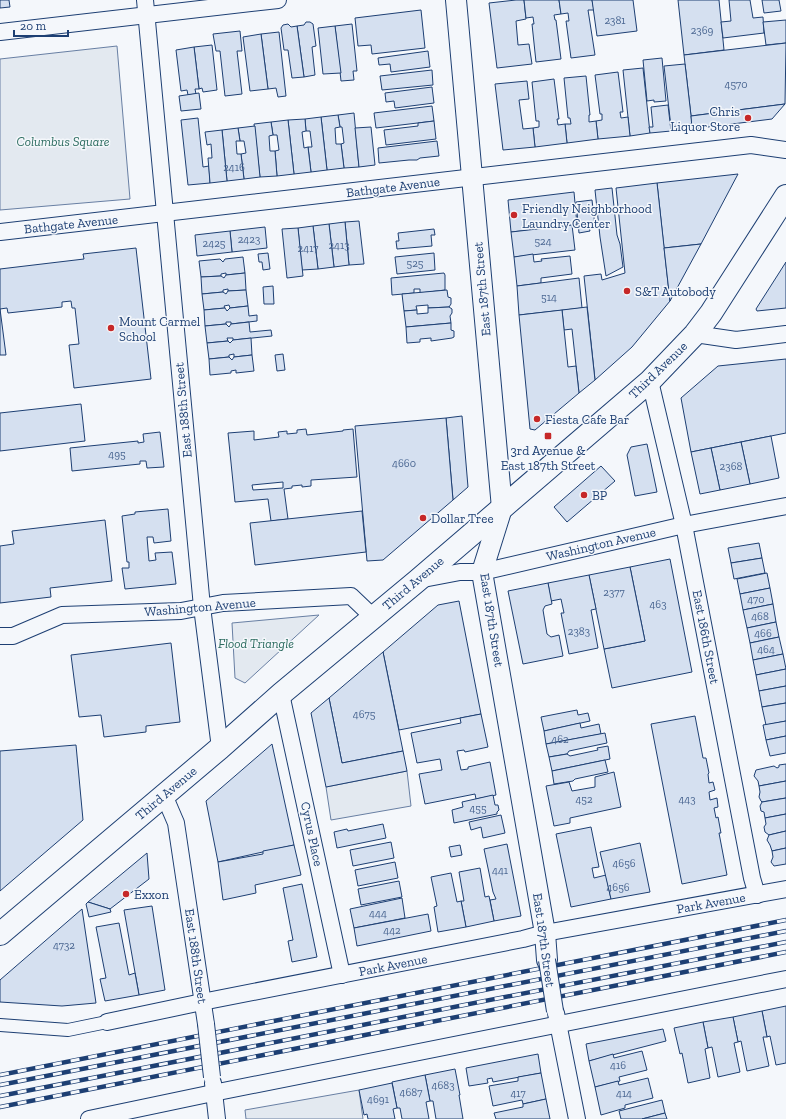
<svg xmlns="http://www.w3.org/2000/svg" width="786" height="1119" font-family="'Zilla Slab',serif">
  <rect width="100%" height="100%" fill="#f4f7fb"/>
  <!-- green -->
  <g fill="#e3e9f0" stroke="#687fa3">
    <polygon points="117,46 130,199 0,210 0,59"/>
    <polygon points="319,615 245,683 235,678 232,623"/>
    <polygon points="407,771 411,806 331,820 326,787"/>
    <polygon points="359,1090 363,1119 246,1119 245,1110"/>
  </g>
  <!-- building -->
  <g fill="#d5e0f0" stroke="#1d3f73" fill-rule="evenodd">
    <polygon points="0,0 9,0 10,7 0,8"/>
    <polygon points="516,0 524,0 526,19 516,21 518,45 529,44 532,64 497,68 489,3"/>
    <polygon points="524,0 559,0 561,14 554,15 555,20 556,20 561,59 536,62 532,24 534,24 533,17 526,18"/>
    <polygon points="559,0 592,0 594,10 588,10 595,55 571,58 566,21 569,21 568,13 561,14"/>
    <polygon points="592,0 633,0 637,31 597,36"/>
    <polygon points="678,0 719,0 724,50 684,55"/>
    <polygon points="729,0 750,0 753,18 763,17 764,33 723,38 721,22 731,21"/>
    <polygon points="762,0 779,0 781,11 764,13"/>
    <polygon points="421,10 425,48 372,54 371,45 358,46 355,18"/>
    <polygon points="786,20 786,43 766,45 763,22"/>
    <polygon points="306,22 310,22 313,24 316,46 312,47 315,75 304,77 297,26 304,25"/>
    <polygon points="288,24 291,27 297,26 304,77 292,78 288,50 284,50 281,28 283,25"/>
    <polygon points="352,24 357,71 353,71 354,80 341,81 335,26"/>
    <polygon points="335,26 341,73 323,74 318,28"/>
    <polygon points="240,31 242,51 237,51 242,94 225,96 220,51 216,51 213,34"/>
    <polygon points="279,32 286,96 278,97 276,88 268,89 261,34"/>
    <polygon points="261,34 268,89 250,91 243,37"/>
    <polygon points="786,43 785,104 691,116 684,55"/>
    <polygon points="212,45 217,90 203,92 202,88 199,89 194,47"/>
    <polygon points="194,47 199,89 195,89 196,94 188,95 187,90 181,91 176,50"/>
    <polygon points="428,51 430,67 391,72 390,64 379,65 378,58"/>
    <polygon points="662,58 666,101 654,102 654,100 647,101 643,60"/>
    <polygon points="685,64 692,124 671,127 664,66"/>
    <polygon points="643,68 650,133 630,136 623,70"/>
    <polygon points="432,70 433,85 382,90 380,76"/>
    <polygon points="618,72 623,112 620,112 621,118 628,117 630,136 598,139 596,121 602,120 602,114 600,114 595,75"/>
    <polygon points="586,76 590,115 589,115 589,122 596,121 598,139 567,143 565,124 571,124 570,118 568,118 564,78"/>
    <polygon points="554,79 559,119 557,119 558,125 565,124 567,143 535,147 533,128 539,127 539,121 536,121 532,82"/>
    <polygon points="527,81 529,99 519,100 523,129 533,128 535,147 503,150 495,84"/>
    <polygon points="432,87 434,103 395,108 394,101 386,102 385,93"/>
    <polygon points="199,93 201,109 181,111 179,96"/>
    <polygon points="785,104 772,119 692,129 691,116"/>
    <polygon points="668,105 671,131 650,133 649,127 653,127 651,107"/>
    <polygon points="432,106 434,121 376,128 374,113"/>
    <polygon points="354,113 359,167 344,168 341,144 344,143 342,127 340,127 338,115"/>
    <polygon points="338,115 340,127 335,128 336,144 341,144 344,168 327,170 321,117"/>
    <polygon points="321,117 327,170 311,172 308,147 312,147 310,131 306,131 305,119"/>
    <polygon points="198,118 203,167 209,166 210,183 188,185 181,120"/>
    <polygon points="305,119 306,131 302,132 304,148 308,147 311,172 294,174 288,120"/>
    <polygon points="288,120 294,174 277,176 275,151 279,150 277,135 273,135 271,122"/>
    <polygon points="434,121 436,139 386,145 384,130 418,126 418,123"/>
    <polygon points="271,122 273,135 269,136 270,151 275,151 277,176 260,177 254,124"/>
    <polygon points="255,126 260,177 244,179 241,154 246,153 244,141 240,141 238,128"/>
    <polygon points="371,127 375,165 359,167 355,128"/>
    <polygon points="238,128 240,141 236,141 237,154 241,154 244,179 227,181 222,130"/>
    <polygon points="222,130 227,181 210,183 208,158 212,158 211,144 207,145 205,132"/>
    <polygon points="437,141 439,156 420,158 417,160 409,160 379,163 378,148"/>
    <polygon points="738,174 701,244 664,248 657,183"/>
    <polygon points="657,183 670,301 632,347 595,380 584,276 601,274 602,280 625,273 616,188"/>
    <polygon points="612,188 617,235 620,244 623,267 606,276 600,237 595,190"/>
    <polygon points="574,192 577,225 511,232 508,200"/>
    <polygon points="592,200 595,226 589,227 590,231 579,233 576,202"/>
    <polygon points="359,221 364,264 349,265 345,222"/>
    <polygon points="345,222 349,265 334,267 329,224"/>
    <polygon points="329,224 334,267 318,269 313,226"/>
    <polygon points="572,225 575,250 514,257 511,232"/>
    <polygon points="313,226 318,269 302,270 298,228"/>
    <polygon points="265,227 267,248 232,252 230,231"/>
    <polygon points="298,228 303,276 287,278 282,229"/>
    <polygon points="434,229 435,235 431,235 432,246 397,249 396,241 399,241 398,233"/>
    <polygon points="230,231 232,252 197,256 195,235"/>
    <polygon points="701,244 670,301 664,248"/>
    <polygon points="136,248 151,379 74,388 69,345 79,344 75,308 72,308 71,301 62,302 62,307 8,313 7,308 0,309 6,355 0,355 0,269 84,259 83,254"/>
    <polygon points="268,253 270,269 263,270 262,262 259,262 258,254"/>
    <polygon points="434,253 435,270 397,274 395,257"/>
    <polygon points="533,254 534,262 542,261 541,259 570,256 572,274 541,278 541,283 517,286 514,257"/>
    <polygon points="243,257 245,273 226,275 226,273 221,274 221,276 201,277 199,261 220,259 223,262 225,259"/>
    <polygon points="786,262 786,308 757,311 756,309"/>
    <polygon points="245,273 246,290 228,291 228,289 223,290 223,292 202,294 201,277 221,276 224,278 226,275"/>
    <polygon points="444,273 445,275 445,290 420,293 420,289 414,289 414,293 392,295 391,278"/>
    <polygon points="579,278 582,308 519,315 517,286"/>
    <polygon points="273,286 274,304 264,304 263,287"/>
    <polygon points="246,290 248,306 230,308 229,305 224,306 225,308 204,310 202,294 223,292 226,294 228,291"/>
    <polygon points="447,290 448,297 451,298 451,304 449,307 428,308 428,305 416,306 417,310 404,311 402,294"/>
    <polygon points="248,306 249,316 257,315 257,321 231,324 231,322 226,322 226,324 205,326 204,310 225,308 227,311 230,308"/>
    <polygon points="449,307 452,309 452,313 450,316 451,323 406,327 404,311 417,310 417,314 428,313 428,308"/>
    <polygon points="587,307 595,380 579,393 572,329 564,330 562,310"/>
    <polygon points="562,310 568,367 576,366 579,393 535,430 530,429 519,315"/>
    <polygon points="249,322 250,332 271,330 272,336 233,340 233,338 227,338 228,341 207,343 205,326 226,324 229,327 231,324"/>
    <polygon points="451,323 451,330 454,331 454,337 452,338 431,341 431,338 420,339 420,342 407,343 406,327"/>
    <polygon points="251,338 252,355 234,357 234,354 229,355 229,357 209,359 207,343 228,341 230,343 233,340"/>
    <polygon points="283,354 285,370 277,371 275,355"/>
    <polygon points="252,355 254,371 236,373 236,370 231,371 231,373 210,375 209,359 229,357 232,360 234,357"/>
    <polygon points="786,359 786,433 691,452 681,398 718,366"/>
    <polygon points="81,404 85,441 0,451 0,413"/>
    <polygon points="462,416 468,487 453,500 446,418"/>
    <polygon points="446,418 453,500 383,560 367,561 355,426"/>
    <path d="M306 429 307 435 343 431V430L353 429 357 477 311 480V486L302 487V485L292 486V488L284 489 288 519 271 521 268 499 235 502 228 433 254 431V440L279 437 278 432 287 431V434L297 433V430ZM283 482V488L253 490 252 485Z"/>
    <polygon points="160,432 164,467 147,468 146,461 140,461 140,464 72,471 70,448 138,441 138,443 144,442 143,434"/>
    <polygon points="771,436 779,478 750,484 741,442"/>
    <polygon points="741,442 750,484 720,490 711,448"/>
    <polygon points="647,444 657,492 635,496 627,455 631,447"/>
    <polygon points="711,448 720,490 700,494 691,452"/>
    <polygon points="601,466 615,481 567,522 554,507"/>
    <polygon points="168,509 171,541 154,543 153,537 147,537 149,561 156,560 155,553 172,552 176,584 125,589 122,568 129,568 129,562 127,562 122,516 135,514 135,512"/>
    <polygon points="362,511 366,552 255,565 250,523"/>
    <polygon points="105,520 112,581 50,588 51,597 0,603 0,546 14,544 12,531"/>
    <polygon points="759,543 762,558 731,563 728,548"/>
    <polygon points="762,558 765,573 734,579 731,563"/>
    <polygon points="670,559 692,672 612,688 604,649 645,641 630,567"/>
    <polygon points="630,567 645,641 604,649 589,575"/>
    <polygon points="767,573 770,588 740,594 737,579"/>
    <polygon points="589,575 596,609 591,610 598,648 569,654 561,613 564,613 561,599 551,601 548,583"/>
    <polygon points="548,583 552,604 545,606 543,610 547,634 551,637 559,635 563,656 523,664 508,591"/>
    <polygon points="770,588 773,604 743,610 740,594"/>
    <polygon points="459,601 481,714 399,730 383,652 438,605"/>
    <polygon points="773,604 776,622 747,628 743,610"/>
    <polygon points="776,622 779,637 750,643 747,628"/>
    <polygon points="779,637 783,654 753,660 750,643"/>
    <polygon points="171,643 180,722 146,726 146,732 104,737 101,715 79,717 71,655"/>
    <polygon points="383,652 403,751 342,763 329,698"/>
    <polygon points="783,654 786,669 756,675 753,660"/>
    <polygon points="786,669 786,686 759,691 756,675"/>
    <polygon points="786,686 786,703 762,707 759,691"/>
    <polygon points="329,698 342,763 403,751 407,771 326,787 311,713"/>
    <polygon points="786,703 786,721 766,725 762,707"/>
    <polygon points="577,710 578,715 588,713 590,721 544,731 541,717"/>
    <polygon points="481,714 488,747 465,752 464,750 457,751 461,770 468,769 468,767 490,762 496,795 476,799 475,794 425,804 419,774 442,770 440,759 417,763 411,733 461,723 460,718"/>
    <polygon points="695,716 703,758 706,758 709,773 708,774 709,783 713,782 715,790 709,792 710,800 717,798 718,807 714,808 716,818 718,817 721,833 719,833 727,875 682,884 651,724"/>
    <polygon points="786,721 786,736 766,740 763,725"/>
    <polygon points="580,723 581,728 599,724 601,734 546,744 544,731"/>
    <polygon points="605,733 607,743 569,751 567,754 549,757 546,744"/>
    <polygon points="786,736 786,753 770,756 766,740"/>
    <polygon points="272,744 294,845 218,862 206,801"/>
    <polygon points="76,745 83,820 0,891 0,751"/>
    <polygon points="608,746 610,759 552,771 549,757 567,754 570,756 598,750 597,748"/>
    <polygon points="605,760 608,772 575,779 573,781 554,784 552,771"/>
    <polygon points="786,764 786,781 759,786 758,781 754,776 756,770 774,766 777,768 779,767 779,765"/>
    <polygon points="614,772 621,807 570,818 570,823 554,826 546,786 569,782 572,791 595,787 595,777"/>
    <polygon points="786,781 786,798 762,802 761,801 759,797 760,792 759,786"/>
    <polygon points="493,795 495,805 498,805 499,810 497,812 497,814 454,823 452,810 463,807 462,802"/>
    <polygon points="786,798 786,814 765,818 764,812 761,811 760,806 762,802"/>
    <polygon points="786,814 786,831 769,835 765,832 764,827 766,824 765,818"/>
    <polygon points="501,815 505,833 483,838 481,827 471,830 469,822"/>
    <polygon points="383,824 386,838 337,848 334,832 347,829 348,831"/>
    <polygon points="591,827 599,867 592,868 594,878 606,875 611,899 571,907 556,834"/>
    <polygon points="786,831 786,848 772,851 770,845 767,840 769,835"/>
    <polygon points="391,842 394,858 353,866 350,850"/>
    <polygon points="640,843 650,892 611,899 600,852"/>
    <polygon points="507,844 521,916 494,921 490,900 496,899 493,892 484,849"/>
    <polygon points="294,845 301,875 255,885 256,893 223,900 218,862 263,854 263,851"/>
    <polygon points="460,845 462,855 451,857 449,847"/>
    <polygon points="786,848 786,864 774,866 771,862 773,857 772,851"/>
    <polygon points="147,853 149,879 110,909 88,902"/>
    <polygon points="395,862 398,878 358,886 355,870"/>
    <polygon points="480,868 485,897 489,896 494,921 466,927 461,901 464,901 459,872"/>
    <polygon points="451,873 457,902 461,901 466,927 438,932 434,907 437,906 431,877"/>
    <polygon points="399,881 402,897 361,905 358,889"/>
    <polygon points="302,884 317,957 292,962 288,941 293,940 283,888"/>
    <polygon points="402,898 405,918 354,928 350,909"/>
    <polygon points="88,902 110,909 111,912 89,917 86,904"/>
    <polygon points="152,906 165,990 139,995 124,910"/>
    <polygon points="82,909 96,1003 62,1006 0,1002 0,980"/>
    <polygon points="428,914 431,931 357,946 354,928"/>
    <polygon points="119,923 129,975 135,973 139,995 105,1001 100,979 106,978 96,927"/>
    <polygon points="786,1006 786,1063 776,1065 770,1036 767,1037 762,1011"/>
    <polygon points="762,1011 767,1037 763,1037 769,1066 747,1071 741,1041 738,1042 733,1017"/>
    <polygon points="733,1017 738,1042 734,1043 740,1072 718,1077 712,1047 708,1048 703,1022"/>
    <polygon points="703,1022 708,1048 705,1049 710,1078 688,1083 682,1053 680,1054 674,1028"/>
    <polygon points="663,1029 666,1041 589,1061 586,1044"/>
    <polygon points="642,1051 647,1070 619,1077 620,1081 595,1087 589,1061 613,1054 614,1058"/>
    <polygon points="538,1054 541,1073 493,1082 492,1078 487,1079 488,1083 469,1086 466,1068"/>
    <polygon points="455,1069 460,1095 459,1095 463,1119 436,1119 433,1101 430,1101 425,1075"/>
    <polygon points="541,1073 546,1099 523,1104 522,1100 493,1106 489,1086 518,1081 518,1077"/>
    <polygon points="425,1075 430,1101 426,1102 429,1119 402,1119 400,1108 397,1108 392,1082"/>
    <polygon points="648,1078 653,1098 625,1105 625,1108 601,1115 595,1087 618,1081 619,1085"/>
    <polygon points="392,1083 397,1108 393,1109 395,1119 368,1119 367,1114 364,1115 359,1090"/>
    <polygon points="546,1099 550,1119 496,1119 494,1113 523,1107 523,1104"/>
    <polygon points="662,1100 665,1113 642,1119 621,1119 619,1111"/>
    <polygon points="665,1113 667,1119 642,1119"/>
  </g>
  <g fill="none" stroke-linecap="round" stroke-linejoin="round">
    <!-- pedestrian casing -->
    <g stroke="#1d3f73" stroke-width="14">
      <polyline id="pedestrian" points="0,1025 68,1030 107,1022"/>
    </g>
    <!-- minor casing -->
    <g stroke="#1d3f73" stroke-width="18">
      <g id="minor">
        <polyline points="145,0 202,607 220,748"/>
        <polyline points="0,32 278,0"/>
        <polyline points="0,232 751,145 786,150"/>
        <polyline points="695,334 736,340 786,334"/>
        <polyline points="650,381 684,525 752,878 757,895"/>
        <polyline points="418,580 460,572 482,572 684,525 786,506"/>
        <polyline points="0,636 13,636 62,615 181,611 223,603 351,596 373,617"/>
        <polyline points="281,694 342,975"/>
        <polyline points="164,795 176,823 206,1024"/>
        <polyline points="556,1013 577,1119"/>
        <polyline points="107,1022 202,1002 523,939 545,933 786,889"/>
        <polyline points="213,1083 217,1119"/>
        <polyline points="89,1119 213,1093 786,979"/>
      </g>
    </g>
    <!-- tertiary casing -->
    <g stroke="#1d3f73" stroke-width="22">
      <polyline id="tertiary" points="456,0 502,508 482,572 545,933 547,960"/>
    </g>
    <!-- secondary casing -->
    <g stroke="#1d3f73" stroke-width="24">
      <polyline id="secondary" points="0,934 220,748 281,694 417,581 650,381 695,334 711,313 786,196"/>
    </g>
    <!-- pedestrian -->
    <use href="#pedestrian" stroke="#f4f7fb" stroke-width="12"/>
    <!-- minor -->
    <use href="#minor" stroke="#f4f7fb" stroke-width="16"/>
    <!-- tertiary -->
    <use href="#tertiary" stroke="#f4f7fb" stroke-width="20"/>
    <!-- secondary -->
    <use href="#secondary" stroke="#f4f7fb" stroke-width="22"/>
    <!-- rail casing -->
    <g stroke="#1d3f73" stroke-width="4.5">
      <g id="rail">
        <polyline points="0,1075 786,920"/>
        <polyline points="0,1085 786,931"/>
        <polyline points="0,1096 786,942"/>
        <polyline points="0,1107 786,952"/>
      </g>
    </g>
    <!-- rail -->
    <use href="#rail" stroke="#f4f7fb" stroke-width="3" stroke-dasharray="9" stroke-linecap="butt"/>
    <!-- minor-bridge casing -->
    <g stroke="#1d3f73" stroke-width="18" stroke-linecap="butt">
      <g id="minor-bridge">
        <polyline points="547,960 555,1011"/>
        <polyline points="206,1024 212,1077"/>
      </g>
    </g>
    <!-- minor-bridge -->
    <use href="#minor-bridge" stroke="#f4f7fb" stroke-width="16"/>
  </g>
  <!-- markers -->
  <g fill="#c62828" stroke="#f4f7fb" stroke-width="1.5">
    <circle cx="748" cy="118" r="4"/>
    <circle cx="514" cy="215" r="4"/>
    <circle cx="627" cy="291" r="4"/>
    <circle cx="111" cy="328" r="4"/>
    <circle cx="537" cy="419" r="4"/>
    <rect x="544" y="432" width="8" height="8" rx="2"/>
    <circle cx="584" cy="495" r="4"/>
    <circle cx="423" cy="518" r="4"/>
    <circle cx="126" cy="894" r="4"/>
  </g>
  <g text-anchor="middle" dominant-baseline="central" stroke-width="3" stroke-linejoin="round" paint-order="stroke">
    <!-- number labels -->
    <g font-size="11" fill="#4b6792">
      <text x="615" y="20">2381</text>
      <text x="702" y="30">2369</text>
      <text x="736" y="84">4570</text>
      <text x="234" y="167">2416</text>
      <text x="249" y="239">2423</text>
      <text x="543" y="241">524</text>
      <text x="214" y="243">2425</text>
      <text x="339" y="245">2413</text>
      <text x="308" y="248">2417</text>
      <text x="415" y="263">525</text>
      <text x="549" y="297">514</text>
      <text x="117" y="454">495</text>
      <text x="404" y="463">4660</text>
      <text x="731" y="466">2368</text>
      <text x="614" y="592">2377</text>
      <text x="756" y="599">470</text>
      <text x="658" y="604">463</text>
      <text x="760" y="616">468</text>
      <text x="579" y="631">2383</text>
      <text x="763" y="633">466</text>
      <text x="766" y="649">464</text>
      <text x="364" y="714">4675</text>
      <text x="560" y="739">462</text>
      <text x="584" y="799">452</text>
      <text x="687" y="799">443</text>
      <text x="478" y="808">455</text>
      <text x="624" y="863">4656</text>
      <text x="500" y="870">441</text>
      <text x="618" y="887">4656</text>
      <text x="378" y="913">444</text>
      <text x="392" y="930">442</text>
      <text x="64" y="945">4732</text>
      <text x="618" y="1065">416</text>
      <text x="443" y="1085">4683</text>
      <text x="411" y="1092">4687</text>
      <text x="518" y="1093">417</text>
      <text x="624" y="1093">414</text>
      <text x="378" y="1099">4691</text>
    </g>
    <!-- poi labels -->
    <g font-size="13" fill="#1d3f73" stroke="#f4f7fb" text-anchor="start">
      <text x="740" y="111" text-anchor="end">Chris<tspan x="740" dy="15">Liquor Store</tspan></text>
      <text x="522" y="208">Friendly Neighborhood<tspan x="522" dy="15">Laundry Center</tspan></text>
      <text x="635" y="291">S&amp;T Autobody</text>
      <text x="119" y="321">Mount Carmel<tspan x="119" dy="15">School</tspan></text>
      <text x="545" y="419">Fiesta Cafe Bar</text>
      <text x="548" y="450" text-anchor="middle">3rd Avenue &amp;<tspan x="548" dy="15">East 187th Street</tspan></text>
      <text x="592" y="495">BP</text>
      <text x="431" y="518">Dollar Tree</text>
      <text x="134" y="894">Exxon</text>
    </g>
    <!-- park labels -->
    <g font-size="13" font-style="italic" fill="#2c6c60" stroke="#f4f7fb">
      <text x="63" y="141">Columbus Square</text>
      <text x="256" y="643">Flood Triangle</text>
    </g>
    <!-- street labels -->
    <g font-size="13" fill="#1d3f73" stroke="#f4f7fb">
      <text transform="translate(393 187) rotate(-7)">Bathgate Avenue</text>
      <text transform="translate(71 224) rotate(-6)">Bathgate Avenue</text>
      <text transform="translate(482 289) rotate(-95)">East 187th Street</text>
      <text transform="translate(658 370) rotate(-44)">Third Avenue</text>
      <text transform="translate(183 410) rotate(-95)">East 188th Street</text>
      <text transform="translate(601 544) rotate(-13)">Washington Avenue</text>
      <text transform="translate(413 583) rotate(-40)">Third Avenue</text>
      <text transform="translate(200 607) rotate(-5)">Washington Avenue</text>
      <text transform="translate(492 620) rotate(81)">East 187th Street</text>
      <text transform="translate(706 637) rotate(79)">East 186th Street</text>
      <text transform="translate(166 793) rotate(-40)">Third Avenue</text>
      <text transform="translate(312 834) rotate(78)">Cyrus Place</text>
      <text transform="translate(711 903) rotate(-10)">Park Avenue</text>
      <text transform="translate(544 940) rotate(82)">East 187th Street</text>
      <text transform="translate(196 956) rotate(82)">East 188th Street</text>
      <text transform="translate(393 965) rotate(-11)">Park Avenue</text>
    </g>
  </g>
  <!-- scale -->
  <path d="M14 30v6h54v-6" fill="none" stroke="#1d3f73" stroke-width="2"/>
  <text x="20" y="30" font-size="12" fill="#1d3f73" stroke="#f4f7fb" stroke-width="3" paint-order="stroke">20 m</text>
</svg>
